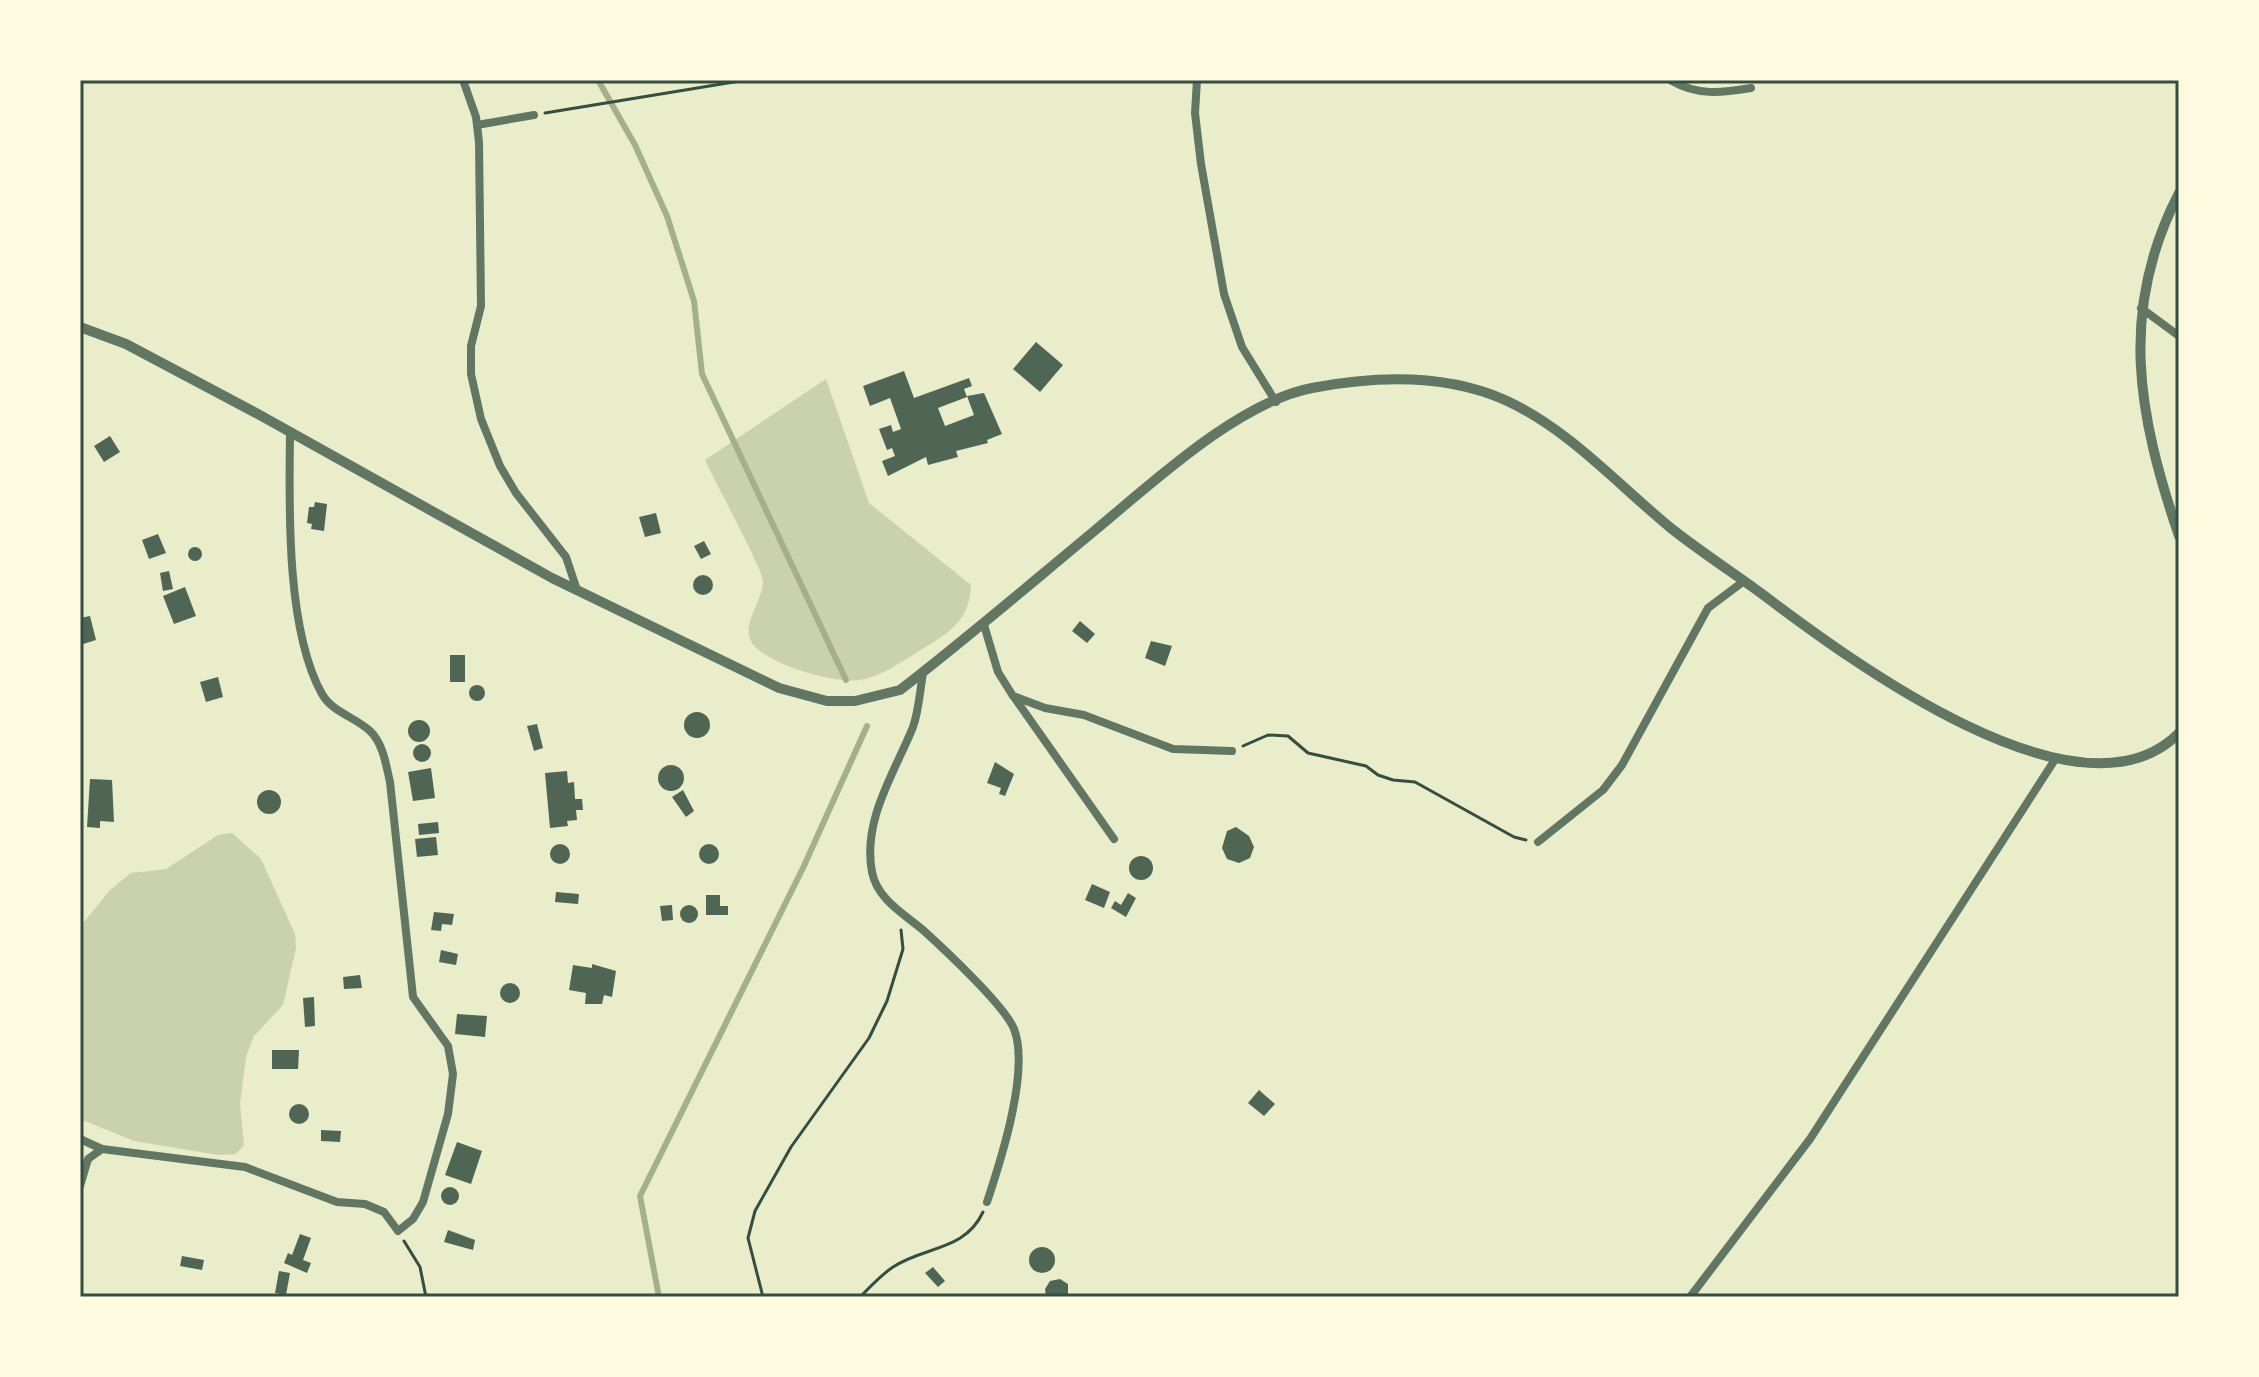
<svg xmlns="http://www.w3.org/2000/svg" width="2259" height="1377" font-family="Inter,sans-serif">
  <rect width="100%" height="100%" fill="#e9edc9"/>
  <!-- green -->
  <g fill="#cad2ad">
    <path d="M826 379 869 503 971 585C970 627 940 637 908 658 893 667 876 678 859 680 834 684 766 664 752 643 740 626 763 601 763 581 763 570 714 480 705 460Z"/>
    <polygon points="232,833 261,859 295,934 296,948 283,1005 254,1036 246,1057 240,1104 244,1145 236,1154 218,1155 134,1141 80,1119 80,927 110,890 131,873 166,869 218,835"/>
  </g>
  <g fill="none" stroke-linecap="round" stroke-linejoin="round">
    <!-- stream -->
    <g stroke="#a3b18a" stroke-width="6">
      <polyline points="598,80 635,145 667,216 694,301 702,374 846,680"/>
      <polyline points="659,1297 640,1196 803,868 867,726"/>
    </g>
  </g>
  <!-- building -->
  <g fill="#4f6655">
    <polygon points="1036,342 1063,365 1040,392 1013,369"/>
    <polygon points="904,371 914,398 969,378 972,386 964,389 967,397 938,408 945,426 974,415 967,396 984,393 1002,434 987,440 988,443 956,451 958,457 928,465 926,457 888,476 882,461 895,456 892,448 887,450 879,429 891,425 893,432 901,429 890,398 870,406 863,386"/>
    <polygon points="110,436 120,452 104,462 94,446"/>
    <polygon points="315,502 327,504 324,531 311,529 312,524 307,523 309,507 314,507"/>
    <polygon points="656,513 661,533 645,537 639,517"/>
    <polygon points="158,534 166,553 149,559 142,540"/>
    <polygon points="704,541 711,554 701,559 694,546"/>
    <circle cx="195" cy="554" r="7"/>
    <polygon points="169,571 173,589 163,591 160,573"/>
    <circle cx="703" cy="585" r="10"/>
    <polygon points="185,587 196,616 174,624 163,596"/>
    <polygon points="90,616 96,640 80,645 80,618"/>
    <polygon points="1080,621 1095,634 1087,643 1072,631"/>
    <polygon points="1151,641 1172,646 1165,666 1145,658"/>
    <rect x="450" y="655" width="15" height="27"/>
    <polygon points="218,677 223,697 206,702 200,682"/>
    <circle cx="477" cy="693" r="8"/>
    <circle cx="697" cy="725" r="13"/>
    <circle cx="419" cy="731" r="11"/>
    <polygon points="537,724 543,748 534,751 527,726"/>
    <circle cx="422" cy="753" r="9"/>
    <polygon points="995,762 1014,774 1005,796 999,794 1001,788 987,783"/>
    <circle cx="671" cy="778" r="13"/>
    <polygon points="431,768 435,798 413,801 408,772"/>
    <polygon points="567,771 568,783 574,782 575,799 582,799 583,810 576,810 577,820 567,821 568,826 550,828 545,773"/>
    <polygon points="90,779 112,780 114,822 100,821 100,828 87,827"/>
    <circle cx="269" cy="802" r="12"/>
    <polygon points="683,790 694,811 686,817 672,797"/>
    <polygon points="438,822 439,833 419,835 418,824"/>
    <polygon points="1236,827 1249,836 1254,847 1250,858 1239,863 1227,859 1222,848 1227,831"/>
    <polygon points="436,837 438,855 417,857 415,839"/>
    <circle cx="709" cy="854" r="10"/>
    <circle cx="560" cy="854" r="10"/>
    <circle cx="1141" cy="868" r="12"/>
    <polygon points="1092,884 1110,892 1104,908 1085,900"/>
    <polygon points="556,892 579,894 578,904 555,902"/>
    <polygon points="1128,893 1136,898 1126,917 1111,908 1115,901 1121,905"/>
    <polygon points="706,895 720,895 720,906 728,906 728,915 706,915"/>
    <polygon points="672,905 673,920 662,921 660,906"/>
    <circle cx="689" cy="914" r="9"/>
    <polygon points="434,912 454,914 452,925 442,924 441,931 431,930"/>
    <polygon points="441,950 458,954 456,965 439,962"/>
    <polygon points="592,964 616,971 612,997 604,995 602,1004 585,1004 586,993 569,990 573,965 592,968"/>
    <polygon points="360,975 362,988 344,989 343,977"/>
    <circle cx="510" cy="993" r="10"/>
    <polygon points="314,997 315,1026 305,1027 303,998"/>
    <polygon points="457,1014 487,1016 485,1037 455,1034"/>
    <polygon points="272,1050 299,1050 298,1069 272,1069"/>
    <polygon points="1259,1090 1275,1104 1264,1116 1248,1103"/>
    <circle cx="299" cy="1114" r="10"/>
    <polygon points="321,1130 341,1131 340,1142 321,1141"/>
    <polygon points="457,1142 482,1151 471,1184 445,1175"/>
    <circle cx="450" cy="1196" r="9"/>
    <polygon points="448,1230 475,1240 473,1250 444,1242"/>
    <polygon points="300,1234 311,1238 303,1260 311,1263 307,1273 284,1263 288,1253 292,1255"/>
    <circle cx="1042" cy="1260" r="13"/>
    <polygon points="182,1256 204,1260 202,1270 180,1266"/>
    <polygon points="933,1267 945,1281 938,1287 925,1273"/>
    <polygon points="279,1271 290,1273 286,1295 275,1293"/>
    <polygon points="1060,1279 1068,1284 1068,1297 1046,1297 1045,1289 1050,1281"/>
  </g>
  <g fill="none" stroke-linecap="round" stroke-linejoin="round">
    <!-- path -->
    <g stroke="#344e41" stroke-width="3">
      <polyline points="545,113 746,80"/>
      <polyline points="1243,746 1268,735 1288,736 1308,753 1366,766 1378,775 1393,780 1415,782 1514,837 1526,840"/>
      <polyline points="404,1241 420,1267 426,1297"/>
      <polyline points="763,1297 748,1238 755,1211 791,1147 869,1038 887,1001 903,949 901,930"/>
      <path d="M860 1297C870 1287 881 1275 893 1267 925 1246 965 1251 983 1212"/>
    </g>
    <!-- minor -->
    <g stroke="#617663" stroke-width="8">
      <polyline points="463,80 476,117 479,142 481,306 471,346 471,374 481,419 500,466 516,493 566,557 577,590"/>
      <polyline points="1197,80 1195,113 1201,164 1224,294 1242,347 1276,402"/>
      <path d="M1670 80C1698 96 1720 93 1751 88"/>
      <polyline points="477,125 534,115"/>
      <polyline points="2141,308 2179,336"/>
      <polyline points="984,625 998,672 1013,696 1045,708 1084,715 1173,749 1232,751"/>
      <path d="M923 673C920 690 919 710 913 727 895 772 862 820 872 872 877 899 904 914 923 930 944 949 1005 1006 1014 1029 1030 1070 1001 1160 987 1202"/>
      <polyline points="1014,697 1114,839"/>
      <polyline points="1538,842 1603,790 1622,765 1708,608 1744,581"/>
      <path d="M80 1139 102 1149 245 1167 337 1202 365 1204 384 1212 398 1231 413 1219 423 1202 448 1114 453 1074 448 1046 413 997 390 782C386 765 383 743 370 731 355 717 332 712 322 694 286 630 289 506 290 433"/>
      <polyline points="80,1186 88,1159 102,1149"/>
      <polyline points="1690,1297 1810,1139 2056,758"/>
    </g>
    <!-- tertiary -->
    <g stroke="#617663" stroke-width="10">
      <path d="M2179 193C2118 311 2138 415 2179 536"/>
      <path d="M80 327 126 344 256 413 552 578 779 688 827 701H855L900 690C966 639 1029 585 1093 532 1151 484 1238 402 1312 388 1375 376 1444 373 1505 400 1569 429 1618 485 1672 529 1700 551 1729 570 1758 591 1842 654 2079 834 2179 733"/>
    </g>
  </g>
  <!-- border -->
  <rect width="2259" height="1377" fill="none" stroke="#fefae0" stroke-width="164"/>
  <rect x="82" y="82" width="2095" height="1213" fill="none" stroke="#344e41" stroke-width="3"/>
</svg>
